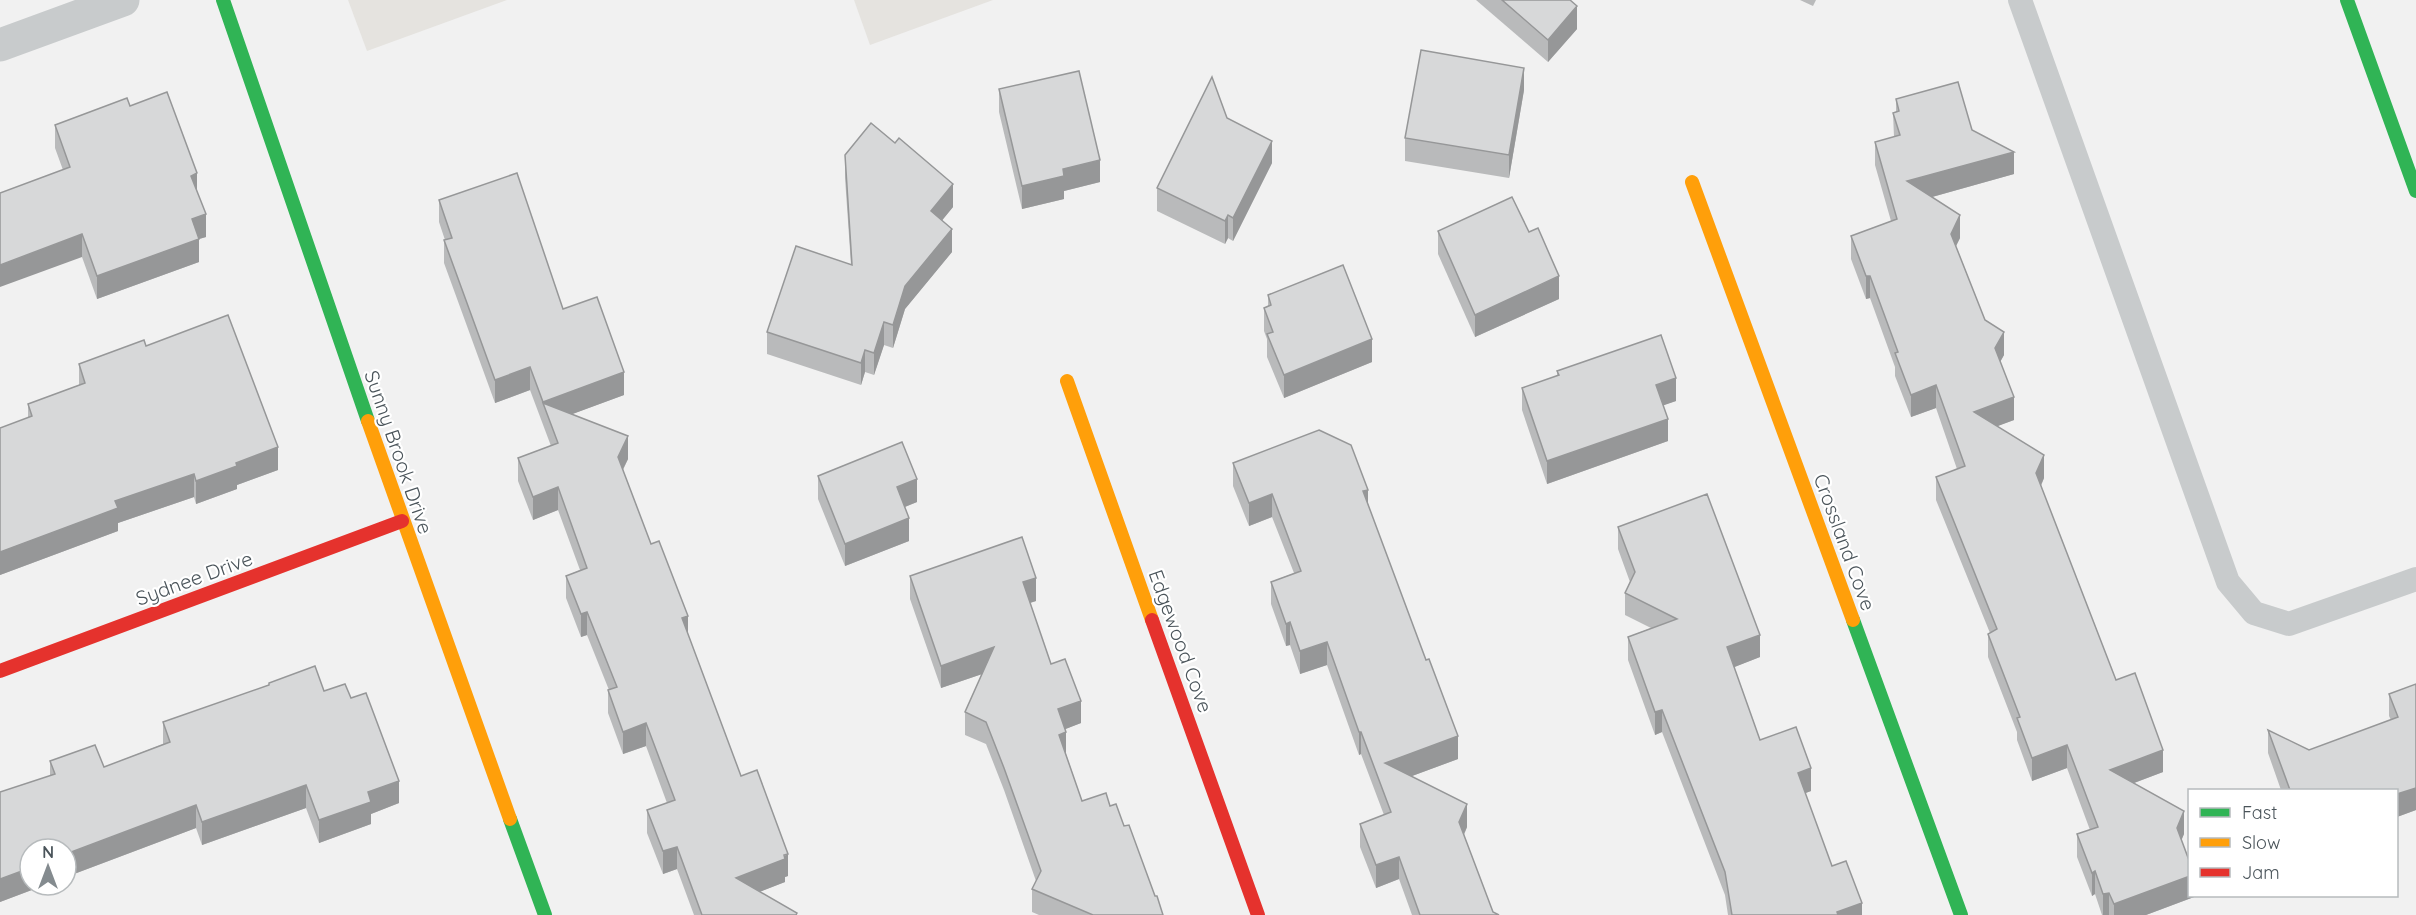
<svg xmlns="http://www.w3.org/2000/svg" width="2416" height="915" font-family="Quicksand,sans-serif">
  <rect width="100%" height="100%" fill="#f1f1f1"/>
  <!-- commercial -->
  <g fill="#e5e3df">
    <polygon points="348,0 507,0 367,51"/>
    <polygon points="854,0 993,0 870,45"/>
  </g>
  <g fill="none" stroke-linecap="round" stroke-linejoin="round">
    <!-- lane -->
    <polyline stroke="#c8cbcc" stroke-width="24" points="2020,0 2228,582 2254,613 2289,624 2416,579"/>
    <!-- street -->
    <polyline stroke="#c8cbcc" stroke-width="33" points="0,45 123,0"/>
    <!-- fast -->
    <g stroke="#30b455" stroke-width="14">
      <polyline points="223,0 368,421"/>
      <polyline points="2347,0 2416,191"/>
      <polyline points="1853,620 1961,915"/>
      <polyline points="510,819 545,915"/>
    </g>
    <!-- slow -->
    <g stroke="#ff9f0a" stroke-width="14">
      <polyline points="1692,182 1853,620"/>
      <polyline points="1067,381 1152,620"/>
      <polyline points="368,421 510,819"/>
    </g>
    <!-- jam -->
    <g stroke="#e5322d" stroke-width="14">
      <polyline points="1152,620 1258,915"/>
      <polyline points="0,671 402,521"/>
    </g>
  </g>
  <!-- wall -->
  <g fill="#b9babb">
    <polygon points="1476,0 1570,0 1577,29 1548,62"/>
    <polygon points="1800,0 1816,0 1813,6"/>
    <polygon points="999,89 1100,182 1064,191 1064,199 1022,209 999,112"/>
    <polygon points="1524,90 1509,178 1405,161 1405,138"/>
    <polygon points="1896,99 1972,130 2014,174 1932,197 1960,238 1956,246 1985,320 2004,355 2000,362 2014,420 1997,426 2044,478 2041,486 2116,680 2163,772 2134,783 2184,834 2181,840 2194,897 2146,915 2102,915 2095,894 2092,896 2077,857 2077,834 2090,830 2067,768 2032,781 2017,740 2017,732 1988,657 1988,634 1990,633 1936,500 1936,477 1957,469 1936,408 1911,417 1895,376 1895,367 1870,298 1866,299 1851,259 1851,236 1891,221 1875,165 1875,142 1894,137 1893,113 1896,112"/>
    <polygon points="130,106 197,191 206,237 199,239 199,262 97,299 82,257 63,170 55,148 55,125"/>
    <polygon points="1227,118 1272,163 1233,241 1228,238 1225,244 1157,211 1157,188"/>
    <polygon points="845,155 953,207 942,220 952,252 905,309 893,348 884,345 874,375 865,372 861,385 767,354 767,332 851,265 845,178"/>
    <polygon points="439,200 563,309 624,395 572,414 628,459 623,470 651,544 688,634 741,776 788,876 785,877 785,882 759,892 797,915 694,915 677,869 663,874 647,833 647,810 667,803 646,746 623,754 608,713 608,690 609,690 587,635 581,637 566,598 566,576 580,570 558,510 533,520 518,481 518,458 551,446 530,390 495,403 444,263 444,240 445,240 439,222"/>
    <polygon points="1438,231 1559,299 1475,337 1438,254"/>
    <polygon points="1268,295 1372,362 1284,398 1267,357 1267,339 1264,331 1264,308 1268,307"/>
    <polygon points="146,346 278,470 237,485 237,489 196,504 194,497 118,523 118,531 0,575 0,428 28,418 28,404 79,385 79,364"/>
    <polygon points="1557,371 1676,401 1663,405 1668,441 1547,484 1522,410 1522,388 1557,376"/>
    <polygon points="1233,463 1368,504 1458,759 1412,776 1467,827 1464,835 1493,912 1499,915 1412,915 1399,879 1376,888 1360,847 1360,824 1384,815 1361,754 1359,755 1327,665 1300,674 1290,645 1286,646 1271,604 1271,582 1294,573 1272,517 1249,526 1233,486"/>
    <polygon points="818,476 917,502 905,507 909,541 845,566 818,499"/>
    <polygon points="1618,527 1760,657 1734,667 1760,740 1811,791 1805,793 1832,866 1862,915 1728,915 1725,895 1662,732 1655,735 1628,660 1628,637 1651,628 1625,615 1625,593 1630,582 1618,549"/>
    <polygon points="910,576 1036,601 1030,603 1051,664 1081,723 1065,729 1066,754 1082,801 1110,806 1124,826 1163,915 1039,915 1032,912 1032,889 1036,881 1004,790 986,744 965,735 965,712 982,674 941,688 910,599"/>
    <polygon points="269,683 324,691 351,698 399,803 371,814 371,824 319,843 306,808 202,845 196,828 66,877 66,849 30,885 45,885 0,902 0,792 50,776 50,761 104,767 163,744 163,722 269,685"/>
    <polygon points="2416,684 2416,810 2397,817 2397,790 2281,790 2268,753 2268,730 2309,750 2391,720 2389,716 2389,694"/>
  </g>
  <!-- shaded-wall -->
  <g fill="#969798">
    <polygon points="1577,6 1577,29 1548,62 1548,40"/>
    <polygon points="1524,68 1524,90 1509,178 1509,155"/>
    <polygon points="1272,141 1272,163 1233,241 1233,218"/>
    <polygon points="2014,152 2014,174 1907,204 1907,181"/>
    <polygon points="1100,160 1100,182 1064,191 1064,199 1022,209 1022,186 1063,169"/>
    <polygon points="197,173 197,196 191,176"/>
    <polygon points="953,184 953,207 931,234 931,211"/>
    <polygon points="206,214 206,237 199,239 199,262 97,299 97,276 192,219"/>
    <polygon points="1228,215 1228,238 1225,244 1225,221"/>
    <polygon points="1960,215 1960,238 1951,256 1951,234"/>
    <polygon points="952,229 952,252 905,309 893,348 893,325 905,286"/>
    <polygon points="82,234 82,257 0,287 0,265"/>
    <polygon points="1559,276 1559,299 1475,337 1475,315"/>
    <polygon points="1866,276 1870,276 1870,298 1866,299"/>
    <polygon points="884,322 884,345 874,375 874,353"/>
    <polygon points="2004,332 2004,355 1995,371 1995,348"/>
    <polygon points="1372,339 1372,362 1284,398 1284,375"/>
    <polygon points="865,350 865,372 861,385 861,363"/>
    <polygon points="530,367 530,390 495,403 495,380"/>
    <polygon points="624,372 624,395 551,422 543,403 543,424 543,402"/>
    <polygon points="1676,378 1676,401 1656,408 1656,385"/>
    <polygon points="1936,385 1936,408 1911,417 1911,395"/>
    <polygon points="2014,397 2014,420 1974,435 1974,412"/>
    <polygon points="1668,419 1668,441 1547,484 1547,461"/>
    <polygon points="628,436 628,459 618,479 618,457"/>
    <polygon points="278,447 278,470 237,485 237,489 196,504 196,481 236,463"/>
    <polygon points="2044,455 2044,478 2036,496 2036,473"/>
    <polygon points="194,474 194,497 118,523 118,531 0,575 0,552 115,501"/>
    <polygon points="917,479 917,502 897,510 897,487"/>
    <polygon points="558,487 558,510 533,520 533,497"/>
    <polygon points="1368,490 1368,512 1363,491"/>
    <polygon points="1272,494 1272,517 1249,526 1249,503"/>
    <polygon points="909,518 909,541 845,566 845,544"/>
    <polygon points="1036,578 1036,601 1023,605 1023,582"/>
    <polygon points="587,612 587,635 581,637 581,614"/>
    <polygon points="688,616 688,639 682,618"/>
    <polygon points="1290,622 1290,645 1286,646 1286,624"/>
    <polygon points="1760,635 1760,657 1727,670 1727,647"/>
    <polygon points="1327,642 1327,665 1300,674 1300,651"/>
    <polygon points="994,647 994,670 941,688 941,666"/>
    <polygon points="1081,701 1081,723 1058,732 1058,709"/>
    <polygon points="1662,710 1662,732 1655,735 1655,712"/>
    <polygon points="646,723 646,746 623,754 623,732"/>
    <polygon points="1066,732 1066,755 1059,735"/>
    <polygon points="1359,732 1361,732 1361,754 1359,755"/>
    <polygon points="1458,736 1458,759 1385,786 1385,763"/>
    <polygon points="2067,745 2067,768 2032,781 2032,758"/>
    <polygon points="2163,750 2163,772 2110,792 2110,770"/>
    <polygon points="1811,768 1811,791 1798,796 1798,773"/>
    <polygon points="399,781 399,803 371,814 371,824 319,843 319,820 368,792"/>
    <polygon points="306,785 306,808 202,845 202,822"/>
    <polygon points="2416,788 2416,810 2397,817 2397,794"/>
    <polygon points="1467,804 1467,827 1459,845 1459,822"/>
    <polygon points="196,805 196,828 66,877 66,854"/>
    <polygon points="2184,811 2184,834 2177,851 2177,828"/>
    <polygon points="677,847 677,869 663,874 663,851"/>
    <polygon points="788,854 788,876 785,877 785,882 736,901 736,878"/>
    <polygon points="1399,857 1399,879 1376,888 1376,865"/>
    <polygon points="30,868 30,885 45,885 0,902 0,879"/>
    <polygon points="2095,871 2095,894 2092,896 2092,873"/>
    <polygon points="2190,876 2190,896 2194,896 2194,897 2146,915 2114,915 2114,904"/>
    <polygon points="2109,893 2109,915 2103,915 2103,894"/>
    <polygon points="1862,903 1862,915 1837,915 1837,912"/>
  </g>
  <!-- building -->
  <g fill="#d7d8d9" stroke="#969798" stroke-width="1.5">
    <polygon points="1502,0 1570,0 1577,6 1548,40"/>
    <polygon points="1421,50 1524,68 1509,155 1405,138"/>
    <polygon points="1079,71 1100,160 1063,169 1064,176 1022,186 999,89"/>
    <polygon points="1212,77 1227,118 1272,141 1233,218 1228,215 1225,221 1157,188"/>
    <polygon points="1958,82 1972,130 2014,152 1907,181 1960,215 1951,234 1985,320 2004,332 1995,348 2014,397 1974,412 2044,455 2036,473 2116,680 2135,673 2163,750 2110,770 2184,811 2177,828 2190,863 2190,876 2114,904 2109,893 2103,894 2095,871 2092,873 2077,834 2098,827 2067,745 2032,758 2017,718 2020,717 1988,634 1997,629 1936,477 1965,466 1936,385 1911,395 1895,353 1898,352 1870,276 1866,276 1851,236 1897,219 1875,142 1900,135 1893,113 1899,111 1896,99"/>
    <polygon points="167,92 197,173 191,176 206,214 192,219 199,239 97,276 82,234 0,265 0,193 70,167 55,125 127,98 130,106"/>
    <polygon points="871,123 895,143 899,138 953,184 931,211 952,229 905,286 893,325 884,322 874,353 865,350 861,363 767,332 796,246 852,265 845,155"/>
    <polygon points="517,173 563,309 597,297 624,372 543,402 530,367 495,380 444,240 452,238 439,200"/>
    <polygon points="1512,197 1529,232 1538,228 1559,276 1475,315 1438,231"/>
    <polygon points="1343,265 1372,339 1284,375 1267,334 1273,332 1264,308 1271,305 1268,295"/>
    <polygon points="228,315 278,447 236,463 237,466 196,481 194,474 115,501 118,508 0,552 0,428 32,416 28,404 85,383 79,364 144,340 146,346"/>
    <polygon points="1661,335 1676,378 1656,385 1668,419 1547,461 1522,388 1559,375 1557,371"/>
    <polygon points="543,403 628,436 618,457 651,544 659,541 688,616 682,618 741,776 757,770 788,854 784,855 785,859 736,878 797,913 796,915 702,915 677,847 663,851 647,810 675,800 646,723 623,732 608,690 617,687 587,612 581,614 566,576 587,568 558,487 533,497 518,458 558,443"/>
    <polygon points="1319,430 1351,445 1368,490 1363,491 1426,660 1429,659 1458,736 1385,763 1467,804 1459,822 1493,912 1499,915 1420,915 1399,857 1376,865 1360,824 1391,812 1361,732 1359,732 1327,642 1300,651 1290,622 1286,624 1271,582 1301,571 1272,494 1249,503 1233,463"/>
    <polygon points="902,442 917,479 897,487 909,518 845,544 818,476"/>
    <polygon points="1707,494 1760,635 1727,647 1760,740 1796,727 1811,768 1798,773 1832,866 1846,861 1862,903 1837,912 1838,915 1732,915 1725,872 1662,710 1655,712 1628,637 1677,619 1625,593 1635,572 1618,527"/>
    <polygon points="1022,537 1036,578 1023,582 1051,664 1065,659 1081,701 1058,709 1066,732 1059,735 1082,801 1106,793 1110,806 1116,804 1124,826 1129,825 1155,896 1157,896 1163,915 1093,915 1032,889 1041,871 1004,768 986,722 965,712 994,647 941,666 910,576"/>
    <polygon points="315,666 324,691 345,684 351,698 366,693 399,781 368,792 371,802 319,820 306,785 202,822 196,805 66,854 66,849 30,849 30,868 0,879 0,792 55,774 50,761 95,745 104,767 170,742 163,722 269,685 269,683"/>
    <polygon points="2416,684 2416,788 2397,794 2397,790 2290,790 2268,730 2309,750 2398,717 2389,694"/>
  </g>
  <g text-anchor="middle" dominant-baseline="central" stroke-width="4.5" stroke-linejoin="round" paint-order="stroke">
    <!-- street labels -->
    <g font-size="20" fill="#4a545a" stroke="#fff">
      <text transform="translate(399 452) rotate(71)">Sunny Brook Drive</text>
      <text transform="translate(1845 542) rotate(70)">Crossland Cove</text>
      <text transform="translate(194 578) rotate(-20)">Sydnee Drive</text>
      <text transform="translate(1181 641) rotate(70)">Edgewood Cove</text>
    </g>
  </g>
  <!-- legend -->
  <rect x="2188" y="789" width="210" height="108" fill="#ffffff" stroke="#b7bbbd" stroke-width="1.5"/>
  <rect x="2200" y="808" width="30" height="9" fill="#30b455" stroke="#b7bbbd" stroke-width="1.5"/>
  <text x="2242" y="819" font-size="18" fill="#4a545a">Fast</text>
  <rect x="2200" y="838" width="30" height="9" fill="#ff9f0a" stroke="#b7bbbd" stroke-width="1.5"/>
  <text x="2242" y="849" font-size="18" fill="#4a545a">Slow</text>
  <rect x="2200" y="868" width="30" height="9" fill="#e5322d" stroke="#b7bbbd" stroke-width="1.5"/>
  <text x="2242" y="879" font-size="18" fill="#4a545a">Jam</text>
  <!-- north arrow -->
  <g transform="translate(48 867)"><circle r="28" fill="#ffffff" stroke="#b7bbbd" stroke-width="1.5"/>
  <path d="M0-4.5L10 22L0 15L-10 22Z" fill="#848b8f"/>
  <text y="-9" font-size="16" font-weight="bold" text-anchor="middle" fill="#4a545a">N</text>
  </g>
</svg>
